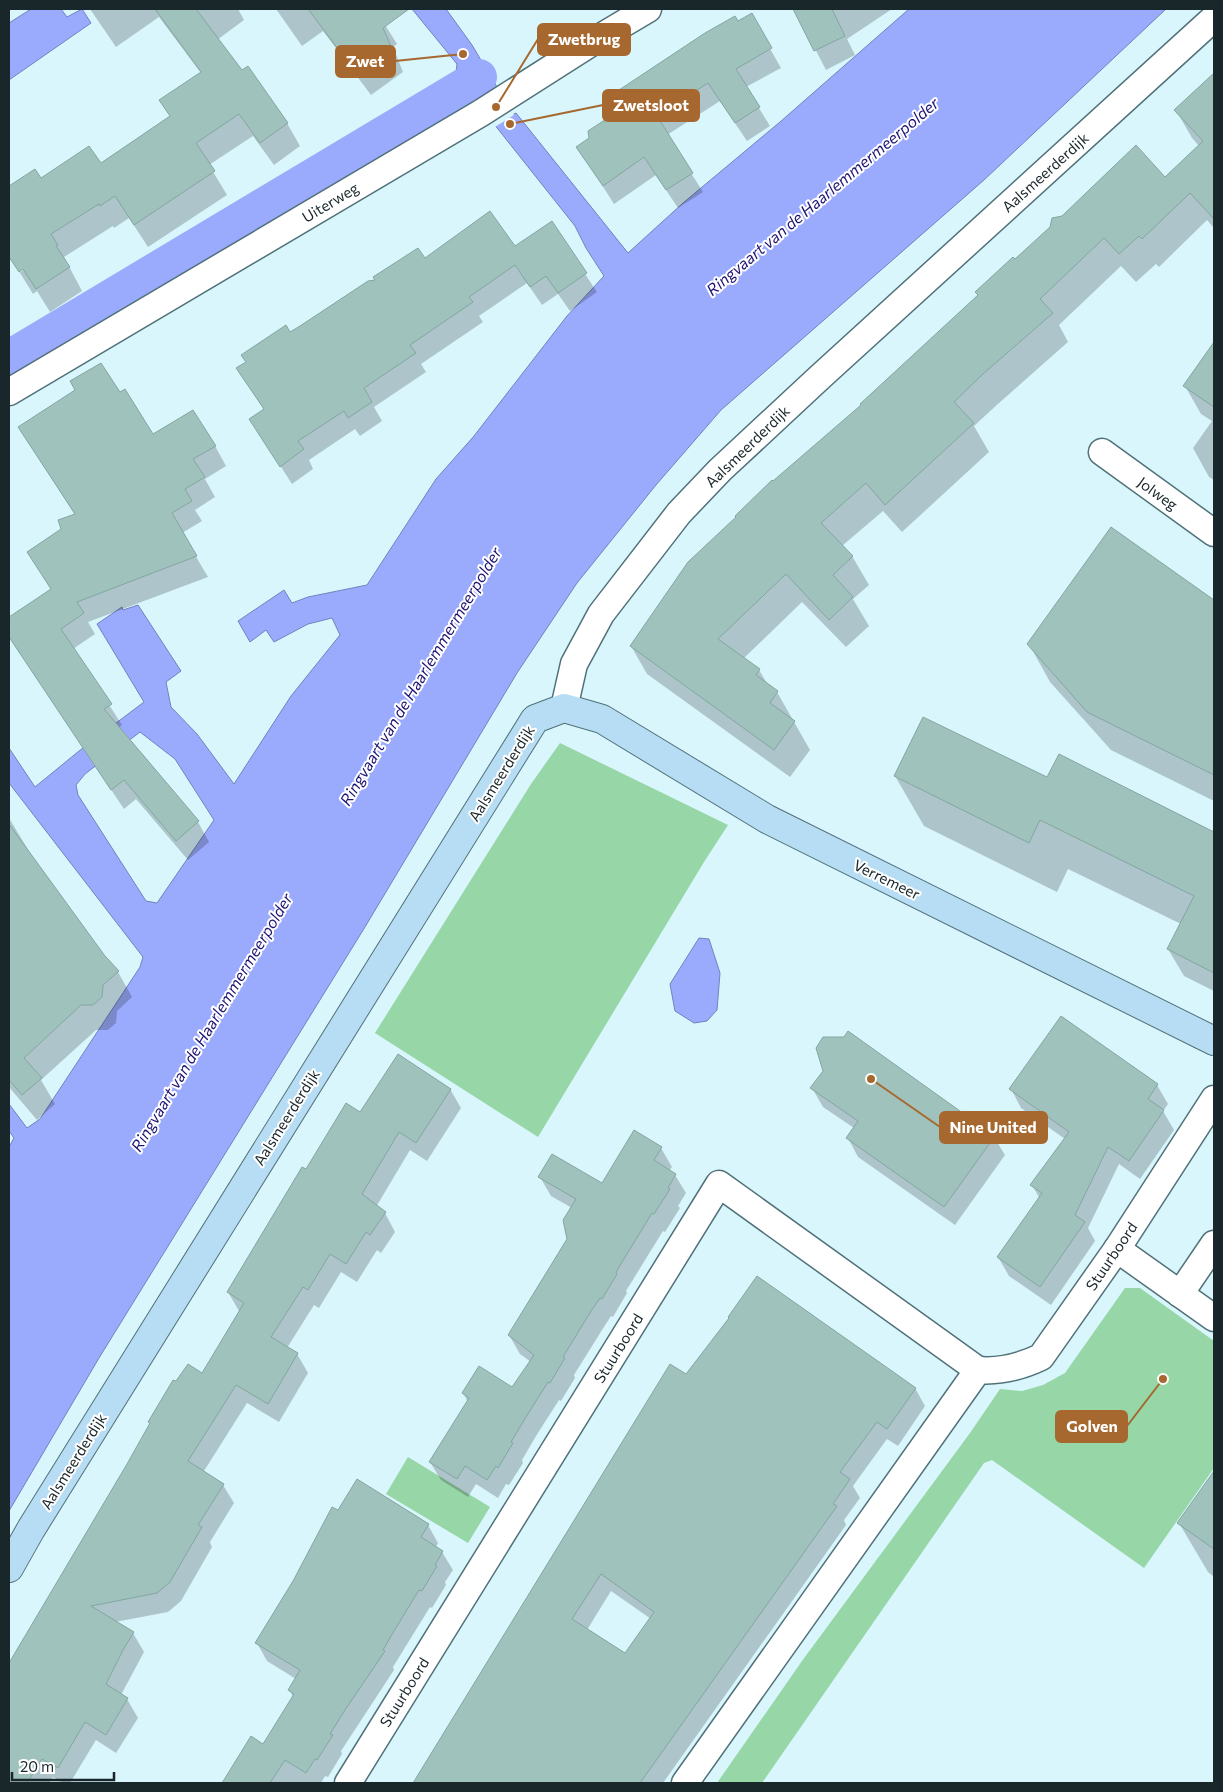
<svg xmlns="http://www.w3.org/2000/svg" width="1223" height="1792" font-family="Commissioner,sans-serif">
  <rect width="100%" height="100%" fill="#d9f6fd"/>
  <!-- green -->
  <g fill="#96d6a7">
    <polygon points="560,743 728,825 704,862 538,1137 375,1033 531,784"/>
    <polygon points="1125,1288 1140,1288 1214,1341 1214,1468 1144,1568 992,1460 984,1463 762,1783 717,1783 802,1661 970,1433 1000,1389 1022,1391 1043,1385 1065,1373"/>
    <polygon points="408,1457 490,1507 468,1543 386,1494"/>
  </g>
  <!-- water -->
  <g fill="#9aaafd" stroke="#7382be" fill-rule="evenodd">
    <polygon points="31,9 61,9 67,17 82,9 91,23 9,80 9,23"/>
    <polygon points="412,9 446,9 472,45 497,87 471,103 455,83 457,64"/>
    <path d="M909 9H1166L984 180 721 410 656 485 577 583 517 673 365 927 99 1358 9 1511V1147L14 1138 9 1131V1104L27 1128 40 1119 140 967 143 957 9 783V748L35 787 79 751 144 702 97 624 122 607 123 610 138 605 181 671 166 682 171 707 197 734 234 784 291 696 340 635 332 618 308 624 274 642 266 630 250 642 238 621 284 590 292 603 308 597 367 585 436 479 474 436 567 316 604 276 586 248 575 226 494 124 516 113 628 253 683 203 780 122ZM140 732 175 759 214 820 157 903 146 901 78 795 76 785 85 774Z"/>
    <polygon points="699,938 709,939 720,973 717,1010 707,1021 694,1023 675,1011 670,984"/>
  </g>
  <!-- pier -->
  <polygon fill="#d9f6fd" points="512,112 514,115 495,127 492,122"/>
  <!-- shadow -->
  <g fill="#0003" fill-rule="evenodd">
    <path d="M90 9H238L244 20 217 40 242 72 287 123 300 146 274 165 253 136 209 165 227 195 148 247 129 218 114 228 113 226 64 257 82 291 50 312 37 291 33 294 9 255V200L41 180 100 165 171 117 161 100 201 73 159 17 116 47ZM29 267 20 272V269Z"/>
    <polygon points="276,9 375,9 397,44 393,47 403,72 371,95 323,31 302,46"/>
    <polygon points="808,9 892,9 847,39 855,55 826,70 797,14"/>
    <polygon points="751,15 781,68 746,87 770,126 747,141 720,101 667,135 703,192 678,208 656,175 614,204 578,147 590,139 629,105 621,91"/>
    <polygon points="1214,74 1214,228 1207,220 1159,267 1156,264 1136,282 1121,266 1059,325 1068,342 999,403 974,426 989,452 902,532 883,511 842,546 852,556 869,585 853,599 869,626 846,647 802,602 743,659 759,670 768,685 777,692 810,750 790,777 647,674 631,646 773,483 862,405 1062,218 1165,179 1199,146 1192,138 1176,110"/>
    <polygon points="551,223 597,292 570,311 558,294 542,305 527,283 479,316 483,322 421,364 426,372 374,407 382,421 360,436 355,429 309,460 313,469 292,484 251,420 265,411 238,369 290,333 377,281 425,260 515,248"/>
    <polygon points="1214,348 1214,480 1209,477 1193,448 1212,421 1201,414 1185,386 1206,356"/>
    <polygon points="119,394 152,436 215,446 226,466 205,479 215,497 195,510 202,521 182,533 208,577 88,622 95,634 73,649 122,725 118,728 198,822 209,842 188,860 136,799 124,809 9,637 9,618 52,590 63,529 75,515 32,447"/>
    <polygon points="1111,529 1214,602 1214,801 1111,750 1050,682 1029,644"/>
    <polygon points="895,776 1047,779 1188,820 1214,865 1214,876 1206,892 1214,897 1214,991 1184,976 1168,949 1181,924 1068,869 1057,892 924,826"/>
    <polygon points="9,818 27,848 26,849 104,956 118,972 132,997 117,1011 116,1023 108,1030 96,1030 41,1080 55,1104 37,1120 9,1087"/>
    <polygon points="1062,1018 1157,1085 1168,1104 1163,1111 1174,1130 1140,1179 1119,1164 1088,1228 1095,1241 1051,1305 1009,1276 998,1257 1040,1199 1032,1185 1065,1139 1021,1108 1011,1089"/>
    <polygon points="824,1071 994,1137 1005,1155 955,1225 858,1157 848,1138 854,1128 823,1107 812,1088"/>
    <polygon points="450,1089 461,1108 427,1161 410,1150 376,1207 385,1213 395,1232 381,1253 377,1250 357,1282 341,1272 319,1308 314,1305 287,1348 297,1354 308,1373 279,1422 247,1403 204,1471 223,1485 234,1503 210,1542 212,1547 181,1601 168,1612 115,1622 133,1633 144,1652 121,1695 127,1699 138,1718 116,1753 96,1740 70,1783 63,1783 53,1777 49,1783 9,1783 9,1665 176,1383 203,1374 239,1311 228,1292 306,1171 360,1113"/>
    <polygon points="661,1148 672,1167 669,1171 675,1175 686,1193 678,1206 680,1208 665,1232 663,1231 626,1291 627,1293 613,1317 611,1316 602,1330 574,1375 575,1378 561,1401 559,1400 536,1436 522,1460 523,1463 509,1485 506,1484 498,1498 476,1484 468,1497 441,1480 430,1462 468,1402 463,1393 513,1389 531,1362 520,1354 509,1335 568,1240 572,1208 551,1196 540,1177 602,1185"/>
    <path d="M670 1366 687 1376 915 1388 925 1406 898 1446 887 1439 853 1486 860 1498 844 1520 846 1525 663 1783H414ZM611 1591 651 1619 625 1655 587 1630Z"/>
    <polygon points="1210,1479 1214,1482 1214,1577 1208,1572 1179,1523"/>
    <polygon points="338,1511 428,1525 438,1543 436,1547 442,1552 453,1570 445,1582 446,1585 432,1608 430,1607 393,1667 394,1670 341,1751 342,1754 328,1777 325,1776 321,1783 234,1783 231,1771 264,1746 294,1698 289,1690 296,1679 267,1661 257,1643"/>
  </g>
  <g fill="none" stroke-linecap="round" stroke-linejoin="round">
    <!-- canal -->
    <polyline stroke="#9aaafd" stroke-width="36" points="9,358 479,77"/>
  </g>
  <!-- building -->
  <g fill="#9fc3bc" stroke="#83a6a0" fill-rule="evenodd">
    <polygon points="155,9 196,9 242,70 248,66 288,123 260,143 239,114 196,143 215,171 134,225 115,196 100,206 99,204 51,234 58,245 56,246 70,267 36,289 23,269 19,272 9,257 9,186 35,169 41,178 89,146 101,163 170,116 159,100 201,72"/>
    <polygon points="308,9 409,9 383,28 394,53 359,77"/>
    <polygon points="793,9 832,9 845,36 814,51"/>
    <polygon points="752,13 772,48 736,69 760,107 735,123 708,83 657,116 693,173 666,190 644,157 603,186 576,147 589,138 588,131 629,104 619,90 705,33 735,16 738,21"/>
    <polygon points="1214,73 1214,219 1190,193 1142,239 1139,236 1119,254 1104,238 1040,299 1053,313 983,374 954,402 974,423 885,505 866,483 821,523 853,556 833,575 853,597 829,620 786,574 718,639 760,669 756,675 778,691 770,703 795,721 774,750 630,646 688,562 736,517 735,516 772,480 773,481 861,405 860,404 978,295 975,292 1013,257 1015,259 1050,227 1052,218 1062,216 1136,145 1165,177 1203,141 1174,110"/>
    <polygon points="490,211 515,246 552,221 587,273 558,293 546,276 530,287 515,265 469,297 473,302 410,345 416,353 364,388 372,402 348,418 344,411 298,441 304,449 280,467 249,419 264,409 236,368 246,362 241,355 286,325 290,332 300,326 368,281 375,280 373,277 418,248 425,258"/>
    <polygon points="1214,342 1214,407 1183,386"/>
    <polygon points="101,363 120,392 125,389 153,434 193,410 216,446 193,459 205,477 185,489 192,501 172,513 197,556 77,602 84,613 61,629 112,704 104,709 199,821 176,841 124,780 111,790 9,637 9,617 51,589 27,552 61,529 58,520 75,514 18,427 75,390 70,381"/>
    <polygon points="1111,527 1214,600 1214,775 1087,712 1027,644"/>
    <polygon points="923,717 1047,777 1059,754 1214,832 1214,973 1167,949 1194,896 1040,820 1029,843 894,776"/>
    <polygon points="9,824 105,956 119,971 103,985 102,997 93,1005 81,1005 24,1058 42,1078 22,1095 9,1080"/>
    <polygon points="1061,1016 1158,1084 1148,1099 1164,1110 1129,1161 1108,1147 1075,1215 1085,1222 1040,1287 997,1257 1042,1193 1030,1185 1069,1132 1009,1089"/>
    <polygon points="848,1031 995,1136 944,1207 846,1138 858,1121 810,1088 823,1071 816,1048 823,1037 844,1037"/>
    <polygon points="398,1054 451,1089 416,1143 399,1132 362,1194 386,1212 370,1235 366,1232 346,1264 330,1254 308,1290 303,1287 271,1337 298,1353 268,1404 236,1385 188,1461 224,1484 198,1525 202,1527 170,1582 157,1593 91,1606 134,1632 123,1650 106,1684 128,1698 106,1735 85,1722 58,1768 42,1759 27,1783 9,1783 9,1663 127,1464 150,1423 148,1422 173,1380 176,1381 188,1364 202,1373 244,1303 227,1292 302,1167 306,1169 346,1103 360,1112"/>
    <polygon points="634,1130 662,1147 654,1160 676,1174 668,1188 670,1189 654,1214 652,1213 616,1272 617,1274 602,1299 600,1298 591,1311 563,1357 565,1358 550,1383 548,1382 526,1417 511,1442 513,1443 498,1468 496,1466 487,1480 465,1466 457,1479 429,1462 469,1398 462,1393 479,1366 512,1387 534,1355 508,1335 567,1239 563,1220 576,1199 538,1177 552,1154 602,1183"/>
    <path d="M757 1276 916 1388 887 1429 877 1422 840 1472 850 1479 833 1504 837 1506 640 1783H413L670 1364 686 1374 729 1318 728 1317ZM601 1574 654 1612 625 1653 572 1619Z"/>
    <polygon points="1214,1471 1214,1549 1177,1523"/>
    <polygon points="357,1479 429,1524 421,1537 443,1551 435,1565 437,1566 422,1591 419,1590 391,1636 383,1650 385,1651 345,1710 330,1734 333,1735 317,1760 315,1759 306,1773 285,1760 270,1783 222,1783 251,1736 263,1744 294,1694 288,1690 300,1670 255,1643 293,1581 332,1507 338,1510"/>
  </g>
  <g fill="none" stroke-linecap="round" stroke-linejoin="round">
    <!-- street casing -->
    <g stroke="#517179" stroke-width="29">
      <g id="street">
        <polyline points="9,392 481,113 594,41 648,9"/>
        <polyline points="1102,452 1214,533"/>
        <polyline points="564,708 574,664 601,614 679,513 720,470 820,377 1214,18"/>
        <polyline points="1117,1249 1214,1318"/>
        <polyline points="1180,1294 1214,1244"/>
        <polyline points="348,1783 719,1184 978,1370"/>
        <path d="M685 1783 978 1370C1001 1372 1020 1367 1041 1357L1117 1249 1214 1099"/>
      </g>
    </g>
    <!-- secondary casing -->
    <g stroke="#517179" stroke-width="30">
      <polyline id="secondary" points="9,1568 31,1529 535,719 564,708 602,719 767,819 1214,1041"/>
    </g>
    <!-- street -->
    <use href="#street" stroke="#fff" stroke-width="26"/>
    <!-- secondary -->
    <use href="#secondary" stroke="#b7ddf4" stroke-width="28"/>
  </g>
  <g text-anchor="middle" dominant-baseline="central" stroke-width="4" stroke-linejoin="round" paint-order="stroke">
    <!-- street labels -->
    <g font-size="15" fill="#19262a" stroke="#fff">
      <text transform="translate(1045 172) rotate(-42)">Aalsmeerderdijk</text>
      <text transform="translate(330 202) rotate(-31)">Uiterweg</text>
      <text transform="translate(747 446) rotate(-44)">Aalsmeerderdijk</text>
      <text transform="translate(1158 493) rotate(36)">Jolweg</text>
      <text transform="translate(501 773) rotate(-58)">Aalsmeerderdijk</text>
      <text transform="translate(887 879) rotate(26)">Verremeer</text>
      <text transform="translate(286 1117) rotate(-58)">Aalsmeerderdijk</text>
      <text transform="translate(1111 1256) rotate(-56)">Stuurboord</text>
      <text transform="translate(618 1348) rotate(-58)">Stuurboord</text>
      <text transform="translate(73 1461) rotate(-58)">Aalsmeerderdijk</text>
      <text transform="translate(404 1692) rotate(-58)">Stuurboord</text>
    </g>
    <!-- water labels -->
    <g font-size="16" font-style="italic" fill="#1d1373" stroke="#fff">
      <text transform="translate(822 196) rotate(-40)">Ringvaart van de Haarlemmermeerpolder</text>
      <text transform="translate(420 676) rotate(-59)">Ringvaart van de Haarlemmermeerpolder</text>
      <text transform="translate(211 1022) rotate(-59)">Ringvaart van de Haarlemmermeerpolder</text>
    </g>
  </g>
  <!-- callouts -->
  <path fill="none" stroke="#a6682e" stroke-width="2" d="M496 107L538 39M463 54L395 61M510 124L603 105M871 1079L940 1127M1163 1379L1127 1426"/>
  <g fill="#a6682e" stroke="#fff" stroke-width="2">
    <circle cx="496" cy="107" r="5"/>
    <circle cx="463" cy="54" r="5"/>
    <circle cx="510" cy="124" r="5"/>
    <circle cx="871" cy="1079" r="5"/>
    <circle cx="1163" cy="1379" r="5"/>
  </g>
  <g fill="#a6682e" stroke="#a6682e" stroke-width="2">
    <rect x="538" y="24" width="92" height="31" rx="5"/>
    <rect x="336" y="46" width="59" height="31" rx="5"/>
    <rect x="603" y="90" width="96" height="31" rx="5"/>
    <rect x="940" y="1112" width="107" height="31" rx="5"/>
    <rect x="1056" y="1411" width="71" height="31" rx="5"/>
  </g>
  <g font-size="16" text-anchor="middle" font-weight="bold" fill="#fff">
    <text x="584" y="45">Zwetbrug</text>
    <text x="365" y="67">Zwet</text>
    <text x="651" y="111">Zwetsloot</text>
    <text x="993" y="1133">Nine United</text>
    <text x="1092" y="1432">Golven</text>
  </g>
  <!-- border -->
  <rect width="1223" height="1792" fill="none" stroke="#19262a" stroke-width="20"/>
  <!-- scale -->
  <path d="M12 1772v8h102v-8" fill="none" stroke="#19262a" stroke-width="2.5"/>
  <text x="20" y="1772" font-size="15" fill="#19262a" stroke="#ffffff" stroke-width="4" paint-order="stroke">20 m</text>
</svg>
